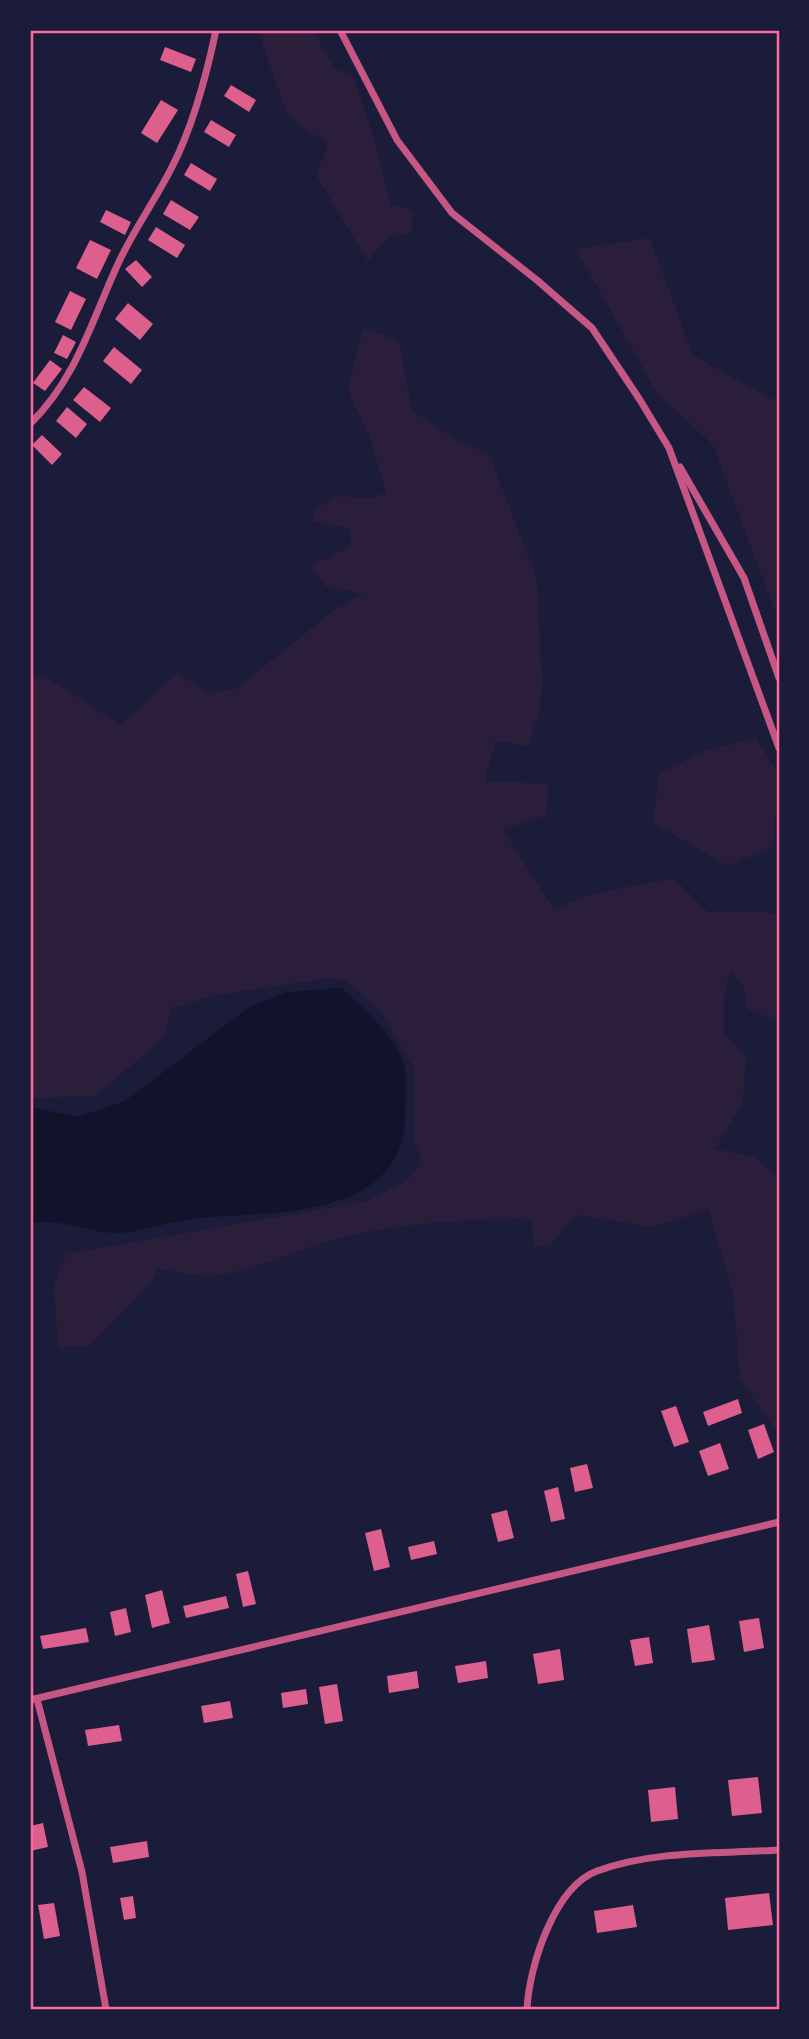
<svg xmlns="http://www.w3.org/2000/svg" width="809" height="2039" font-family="Inter,sans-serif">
  <rect width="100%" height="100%" fill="#1b1b3a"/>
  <!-- green -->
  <g fill="#2a1e3b">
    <polygon points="262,30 313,30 334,68 353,76 375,141 391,205 413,210 412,232 388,237 368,261 316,175 329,142 304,130 286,111 260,36"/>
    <polygon points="650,238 693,355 779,403 779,622 713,445 657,393 576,249"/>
    <path d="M363 328 399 341 412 410 455 439 489 454 537 579 542 683 539 713 528 746 495 741 485 781 548 784 547 815 503 830 554 909 591 894 674 878 708 912H767L779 916V1022L747 1009 743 986 732 973 725 987 724 1032 746 1057 743 1102 715 1149 755 1157 779 1179V1436L740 1378 733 1292 708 1210 653 1227 576 1215 549 1246H534L531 1219C464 1219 394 1223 329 1241 291 1252 256 1270 216 1275 198 1277 176 1271 158 1269L152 1281 91 1345 58 1348 54 1286 66 1254 367 1201 406 1181 422 1163 414 1141V1069L383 1015 348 982 331 978 217 995 172 1008 164 1037 96 1096 30 1098V680L45 676 121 725 177 673 208 693 236 689 333 611 363 594 325 586 310 566 351 546 350 529 313 521 314 509 337 496 373 498 386 492 369 435 348 390Z"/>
    <polygon points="756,738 779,775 773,846 728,866 653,823 659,773 705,751"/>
  </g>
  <!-- water -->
  <path fill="#12122b" d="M341 988C362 1006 398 1039 404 1066 408 1080 404 1100 405 1114 405 1220 274 1211 198 1218 171 1221 145 1231 119 1233 88 1234 61 1216 30 1224V1107L78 1117 125 1101 248 1008 287 992Z"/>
  <!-- building -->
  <g fill="#dd5f8e">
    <polygon points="165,47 196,59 191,72 160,60"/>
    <polygon points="231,85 256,100 249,112 224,96"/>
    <polygon points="161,100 178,110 157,143 141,133"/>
    <polygon points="211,120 236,135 229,147 204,132"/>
    <polygon points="191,163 217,179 210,191 184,175"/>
    <polygon points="171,200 199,217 190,230 163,214"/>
    <polygon points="106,210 131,222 125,235 100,222"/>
    <polygon points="156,227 185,245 177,258 148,240"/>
    <polygon points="90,240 111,250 97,279 76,268"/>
    <polygon points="136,260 152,277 142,287 125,269"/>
    <polygon points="70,291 86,299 71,330 55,322"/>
    <polygon points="128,303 153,324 140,340 115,319"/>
    <polygon points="63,335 76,342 67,359 54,353"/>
    <polygon points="114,347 142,370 131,384 103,361"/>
    <polygon points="50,360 62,369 45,391 33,383"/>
    <polygon points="84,387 111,408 100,422 73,400"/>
    <polygon points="67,407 87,424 76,438 56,421"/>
    <polygon points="42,435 62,454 52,465 32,445"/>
    <polygon points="738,1399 742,1413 708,1426 703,1412"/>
    <polygon points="676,1406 689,1442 674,1447 661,1411"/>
    <polygon points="764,1424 774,1452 758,1459 748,1430"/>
    <polygon points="720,1443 729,1469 708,1476 699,1451"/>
    <polygon points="587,1464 593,1488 575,1492 570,1468"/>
    <polygon points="558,1487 565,1519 551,1522 544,1491"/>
    <polygon points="507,1510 514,1538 498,1542 491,1514"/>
    <polygon points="381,1529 390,1567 374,1571 365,1533"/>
    <polygon points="434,1541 437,1554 411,1560 408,1547"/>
    <polygon points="248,1571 256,1604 243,1607 236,1574"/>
    <polygon points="162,1590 170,1623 152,1628 145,1595"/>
    <polygon points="226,1596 229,1608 186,1618 183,1606"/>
    <polygon points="126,1608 131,1632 115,1636 110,1612"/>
    <polygon points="759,1618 764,1648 744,1652 739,1621"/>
    <polygon points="709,1625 715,1660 692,1663 687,1629"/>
    <polygon points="86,1628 89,1642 43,1649 40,1636"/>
    <polygon points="649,1637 653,1663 635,1666 630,1640"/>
    <polygon points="560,1649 564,1680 538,1684 533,1654"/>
    <polygon points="486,1661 488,1678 458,1683 455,1666"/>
    <polygon points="417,1671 419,1688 389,1693 387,1676"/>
    <polygon points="337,1684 343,1721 325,1724 319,1687"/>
    <polygon points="306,1689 308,1704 283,1708 281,1693"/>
    <polygon points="230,1701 233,1718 204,1723 201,1706"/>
    <polygon points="119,1725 122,1741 88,1746 85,1730"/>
    <polygon points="758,1777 762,1813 732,1816 728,1780"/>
    <polygon points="675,1787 678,1819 651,1822 648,1790"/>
    <polygon points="43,1823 48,1847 30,1851 30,1826"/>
    <polygon points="147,1841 149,1857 113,1863 110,1847"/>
    <polygon points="769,1893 773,1925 728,1930 725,1898"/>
    <polygon points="133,1896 136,1918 124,1920 120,1898"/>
    <polygon points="54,1903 60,1936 44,1939 38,1905"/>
    <polygon points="633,1905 637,1927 597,1933 594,1911"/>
  </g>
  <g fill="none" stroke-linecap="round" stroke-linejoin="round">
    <!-- minor -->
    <g stroke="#c65784" stroke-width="7">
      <polyline points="340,30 397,140 452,213 538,281 592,328 640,400 669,448 779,748"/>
      <path d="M30 424C76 379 91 323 117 266 132 232 155 201 172 167 192 128 207 73 216 30"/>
      <polyline points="680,467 744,578 779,678"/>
      <polyline points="37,1699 82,1872 106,2009"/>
      <polyline points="30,1700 779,1522"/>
      <path d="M527 2009C529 1967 554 1887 597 1871 654 1850 720 1854 779 1850"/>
    </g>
  </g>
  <!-- border -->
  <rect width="809" height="2039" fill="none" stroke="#1b1b3a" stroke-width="63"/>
  <rect x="32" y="32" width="746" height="1976" fill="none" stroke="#ff6b9d" stroke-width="2.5"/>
</svg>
